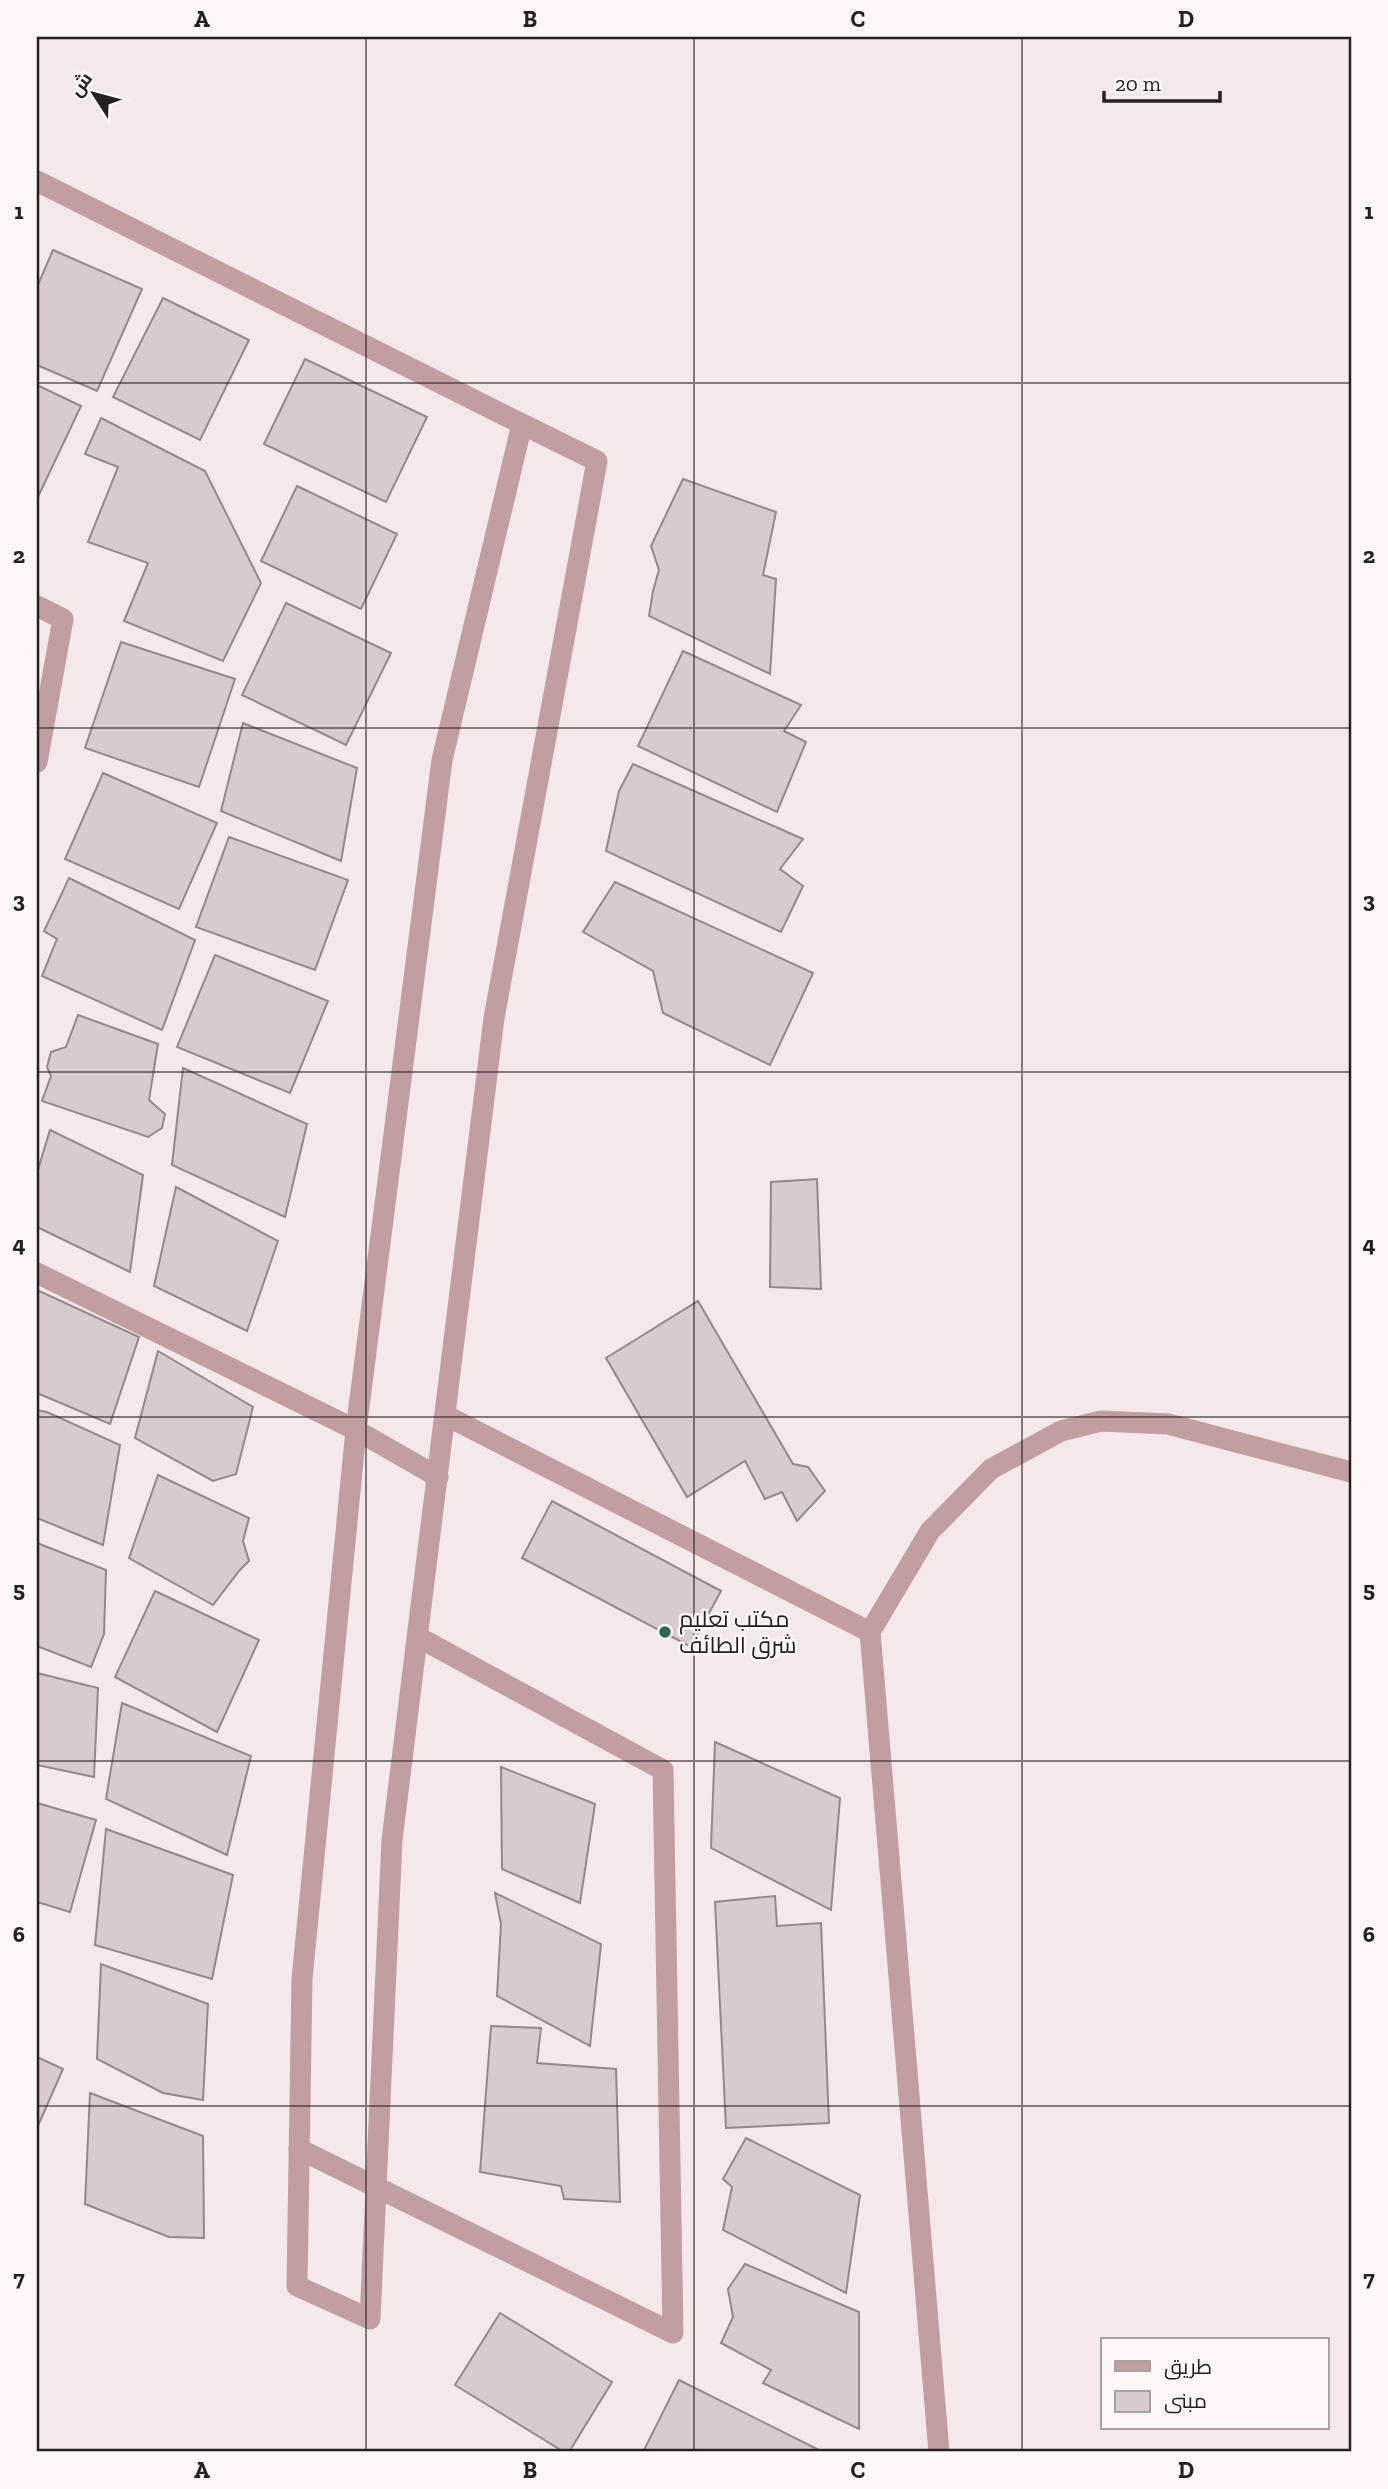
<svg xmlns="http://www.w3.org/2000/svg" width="1388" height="2489" font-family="'Zilla Slab',Cairo,serif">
  <rect width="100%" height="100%" fill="#f4e8e9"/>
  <!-- building -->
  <g fill="#d7cccd" stroke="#94898a" stroke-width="2">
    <polygon points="53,250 142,289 97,391 37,365 37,287"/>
    <polygon points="163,298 249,340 200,440 113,397"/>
    <polygon points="305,359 427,417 386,502 264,444"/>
    <polygon points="37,385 81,406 37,499"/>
    <polygon points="101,418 205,471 261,583 223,661 124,621 148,563 88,542 118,467 85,454"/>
    <polygon points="683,479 776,512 763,575 776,579 770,674 649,616 653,591 659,570 651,546"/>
    <polygon points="297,486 397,534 361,609 261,561"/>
    <polygon points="286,603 391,653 346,745 242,695"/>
    <polygon points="121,642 235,679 199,787 85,748"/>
    <polygon points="683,651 801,705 784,731 806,742 777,812 638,746"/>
    <polygon points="243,723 357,768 341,861 221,811"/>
    <polygon points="633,764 803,839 780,869 803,886 781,932 606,851 619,791"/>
    <polygon points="103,773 217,823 179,909 65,859"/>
    <polygon points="229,837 348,880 315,970 196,927"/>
    <polygon points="69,878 195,940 162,1030 42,976 57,939 44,931"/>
    <polygon points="615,882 813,973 770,1065 663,1013 653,971 583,932"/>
    <polygon points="215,955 328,1001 290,1093 177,1047"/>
    <polygon points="78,1015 158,1044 149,1100 165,1114 162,1128 148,1137 42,1101 51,1076 47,1067 51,1052 66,1047"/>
    <polygon points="183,1068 307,1124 285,1217 172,1165"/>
    <polygon points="50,1130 143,1175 130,1272 37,1227 37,1173"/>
    <polygon points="817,1179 821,1289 770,1287 771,1182"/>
    <polygon points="176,1187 278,1241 247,1331 154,1286"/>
    <polygon points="37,1290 139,1337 110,1424 37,1393"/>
    <polygon points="698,1301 793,1464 808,1467 825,1491 797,1521 782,1492 765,1499 745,1461 687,1497 606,1358"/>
    <polygon points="158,1351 253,1407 236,1474 213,1481 135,1438"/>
    <polygon points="37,1410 47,1412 120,1445 103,1545 37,1518"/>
    <polygon points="158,1475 249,1518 243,1541 249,1561 239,1571 213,1605 129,1558"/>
    <polygon points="552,1501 721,1591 691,1647 522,1558"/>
    <polygon points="37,1543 106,1570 104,1634 91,1667 37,1646"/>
    <polygon points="155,1591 259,1640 217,1732 115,1677"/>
    <polygon points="37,1673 98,1688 94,1777 37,1765"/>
    <polygon points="122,1703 251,1756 227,1855 106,1799"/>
    <polygon points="715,1742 840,1798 831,1910 711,1848"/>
    <polygon points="501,1767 595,1804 580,1903 502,1869"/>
    <polygon points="37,1803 96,1820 70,1912 37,1902"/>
    <polygon points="106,1829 233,1875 212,1979 95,1945"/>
    <polygon points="495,1893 601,1944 590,2046 497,1996 501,1924"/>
    <polygon points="775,1896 777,1926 821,1923 829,2123 726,2128 715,1902"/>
    <polygon points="101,1964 208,2004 203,2100 163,2093 97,2059"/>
    <polygon points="491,2026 541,2028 537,2063 616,2069 620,2202 564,2199 561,2186 480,2172"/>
    <polygon points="37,2057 63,2069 37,2128"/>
    <polygon points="90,2093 203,2136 204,2238 169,2237 85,2204"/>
    <polygon points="746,2138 860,2195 846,2293 723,2230 732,2187 723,2179"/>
    <polygon points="745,2264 859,2312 859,2429 763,2383 771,2370 721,2343 733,2317 728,2289"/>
    <polygon points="500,2313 612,2382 569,2452 564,2452 455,2385"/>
    <polygon points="679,2380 823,2452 643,2452"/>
  </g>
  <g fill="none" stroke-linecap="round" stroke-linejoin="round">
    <!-- service -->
    <g stroke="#c09ea2" stroke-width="21">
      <polyline points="445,1415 870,1632"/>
      <polyline points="939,2452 870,1632 930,1531 991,1469 1061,1431 1101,1421 1168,1424 1351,1472"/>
    </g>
    <!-- minor -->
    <g stroke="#c09ea2" stroke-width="21">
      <polyline points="37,181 522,424 597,461 494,1018 392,1840 370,2319 297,2286 302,1979 356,1430 442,760 522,424"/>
      <polyline points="37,606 63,619 37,762"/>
      <polyline points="37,1273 356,1430 438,1477"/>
      <polyline points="299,2149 673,2333 663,1770 418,1637"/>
    </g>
  </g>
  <!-- grid -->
  <path fill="none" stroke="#252021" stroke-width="2" stroke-opacity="0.55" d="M366 37V2452M694 37V2452M1022 37V2452M37 383H1351M37 728H1351M37 1072H1351M37 1417H1351M37 1761H1351M37 2106H1351"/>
  <!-- markers -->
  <circle fill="#2e654b" stroke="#fef7f7" stroke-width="2.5" cx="665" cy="1632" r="7"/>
  <g text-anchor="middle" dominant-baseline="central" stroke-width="5" stroke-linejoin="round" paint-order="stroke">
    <!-- poi labels -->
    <g font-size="23" fill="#252021" stroke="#fef7f7" text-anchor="start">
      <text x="679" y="1619">مكتب تعليم<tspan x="679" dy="26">شرق الطائف</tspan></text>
    </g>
  </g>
  <!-- border -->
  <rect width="1388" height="2489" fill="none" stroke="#fef7f7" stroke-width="77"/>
  <!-- legend -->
  <rect x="1101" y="2338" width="228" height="91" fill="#fef7f7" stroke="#a7a1a1" stroke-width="2"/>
  <rect x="1115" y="2361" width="35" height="10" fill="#c09ea2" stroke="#a7a1a1" stroke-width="2"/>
  <text x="1164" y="2374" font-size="21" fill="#252021">طريق</text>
  <rect x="1115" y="2391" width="35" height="21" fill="#d7cccd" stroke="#a7a1a1" stroke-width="2"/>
  <text x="1164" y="2408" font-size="21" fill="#252021">مبنى</text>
  <!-- north arrow -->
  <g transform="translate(94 94) rotate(306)" stroke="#fef7f7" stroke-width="5" paint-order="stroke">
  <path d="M0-5L12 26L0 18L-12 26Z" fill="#252021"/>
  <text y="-10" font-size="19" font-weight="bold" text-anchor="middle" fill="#252021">ش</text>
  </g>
  <!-- scale -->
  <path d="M1104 91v10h116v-10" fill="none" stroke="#252021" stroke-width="3.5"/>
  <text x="1115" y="91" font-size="21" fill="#252021" stroke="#fef7f7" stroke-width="5" paint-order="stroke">20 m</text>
  <rect x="38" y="38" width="1312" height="2412" fill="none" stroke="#252021" stroke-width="2.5"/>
  <g font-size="23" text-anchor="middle" font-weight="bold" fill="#252021">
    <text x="202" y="27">A</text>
    <text x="530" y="27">B</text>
    <text x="858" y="27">C</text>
    <text x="1186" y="27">D</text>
    <text x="19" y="219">1</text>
    <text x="1369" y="219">1</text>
    <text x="19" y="563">2</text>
    <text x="1369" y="563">2</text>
    <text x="19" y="908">3</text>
    <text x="1369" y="908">3</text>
    <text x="19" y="1252">4</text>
    <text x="1369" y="1252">4</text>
    <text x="19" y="1597">5</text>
    <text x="1369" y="1597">5</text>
    <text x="19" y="1942">6</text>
    <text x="1369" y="1942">6</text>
    <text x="19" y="2286">7</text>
    <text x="1369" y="2286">7</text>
    <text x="202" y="2478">A</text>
    <text x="530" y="2478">B</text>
    <text x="858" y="2478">C</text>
    <text x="1186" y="2478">D</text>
  </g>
</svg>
